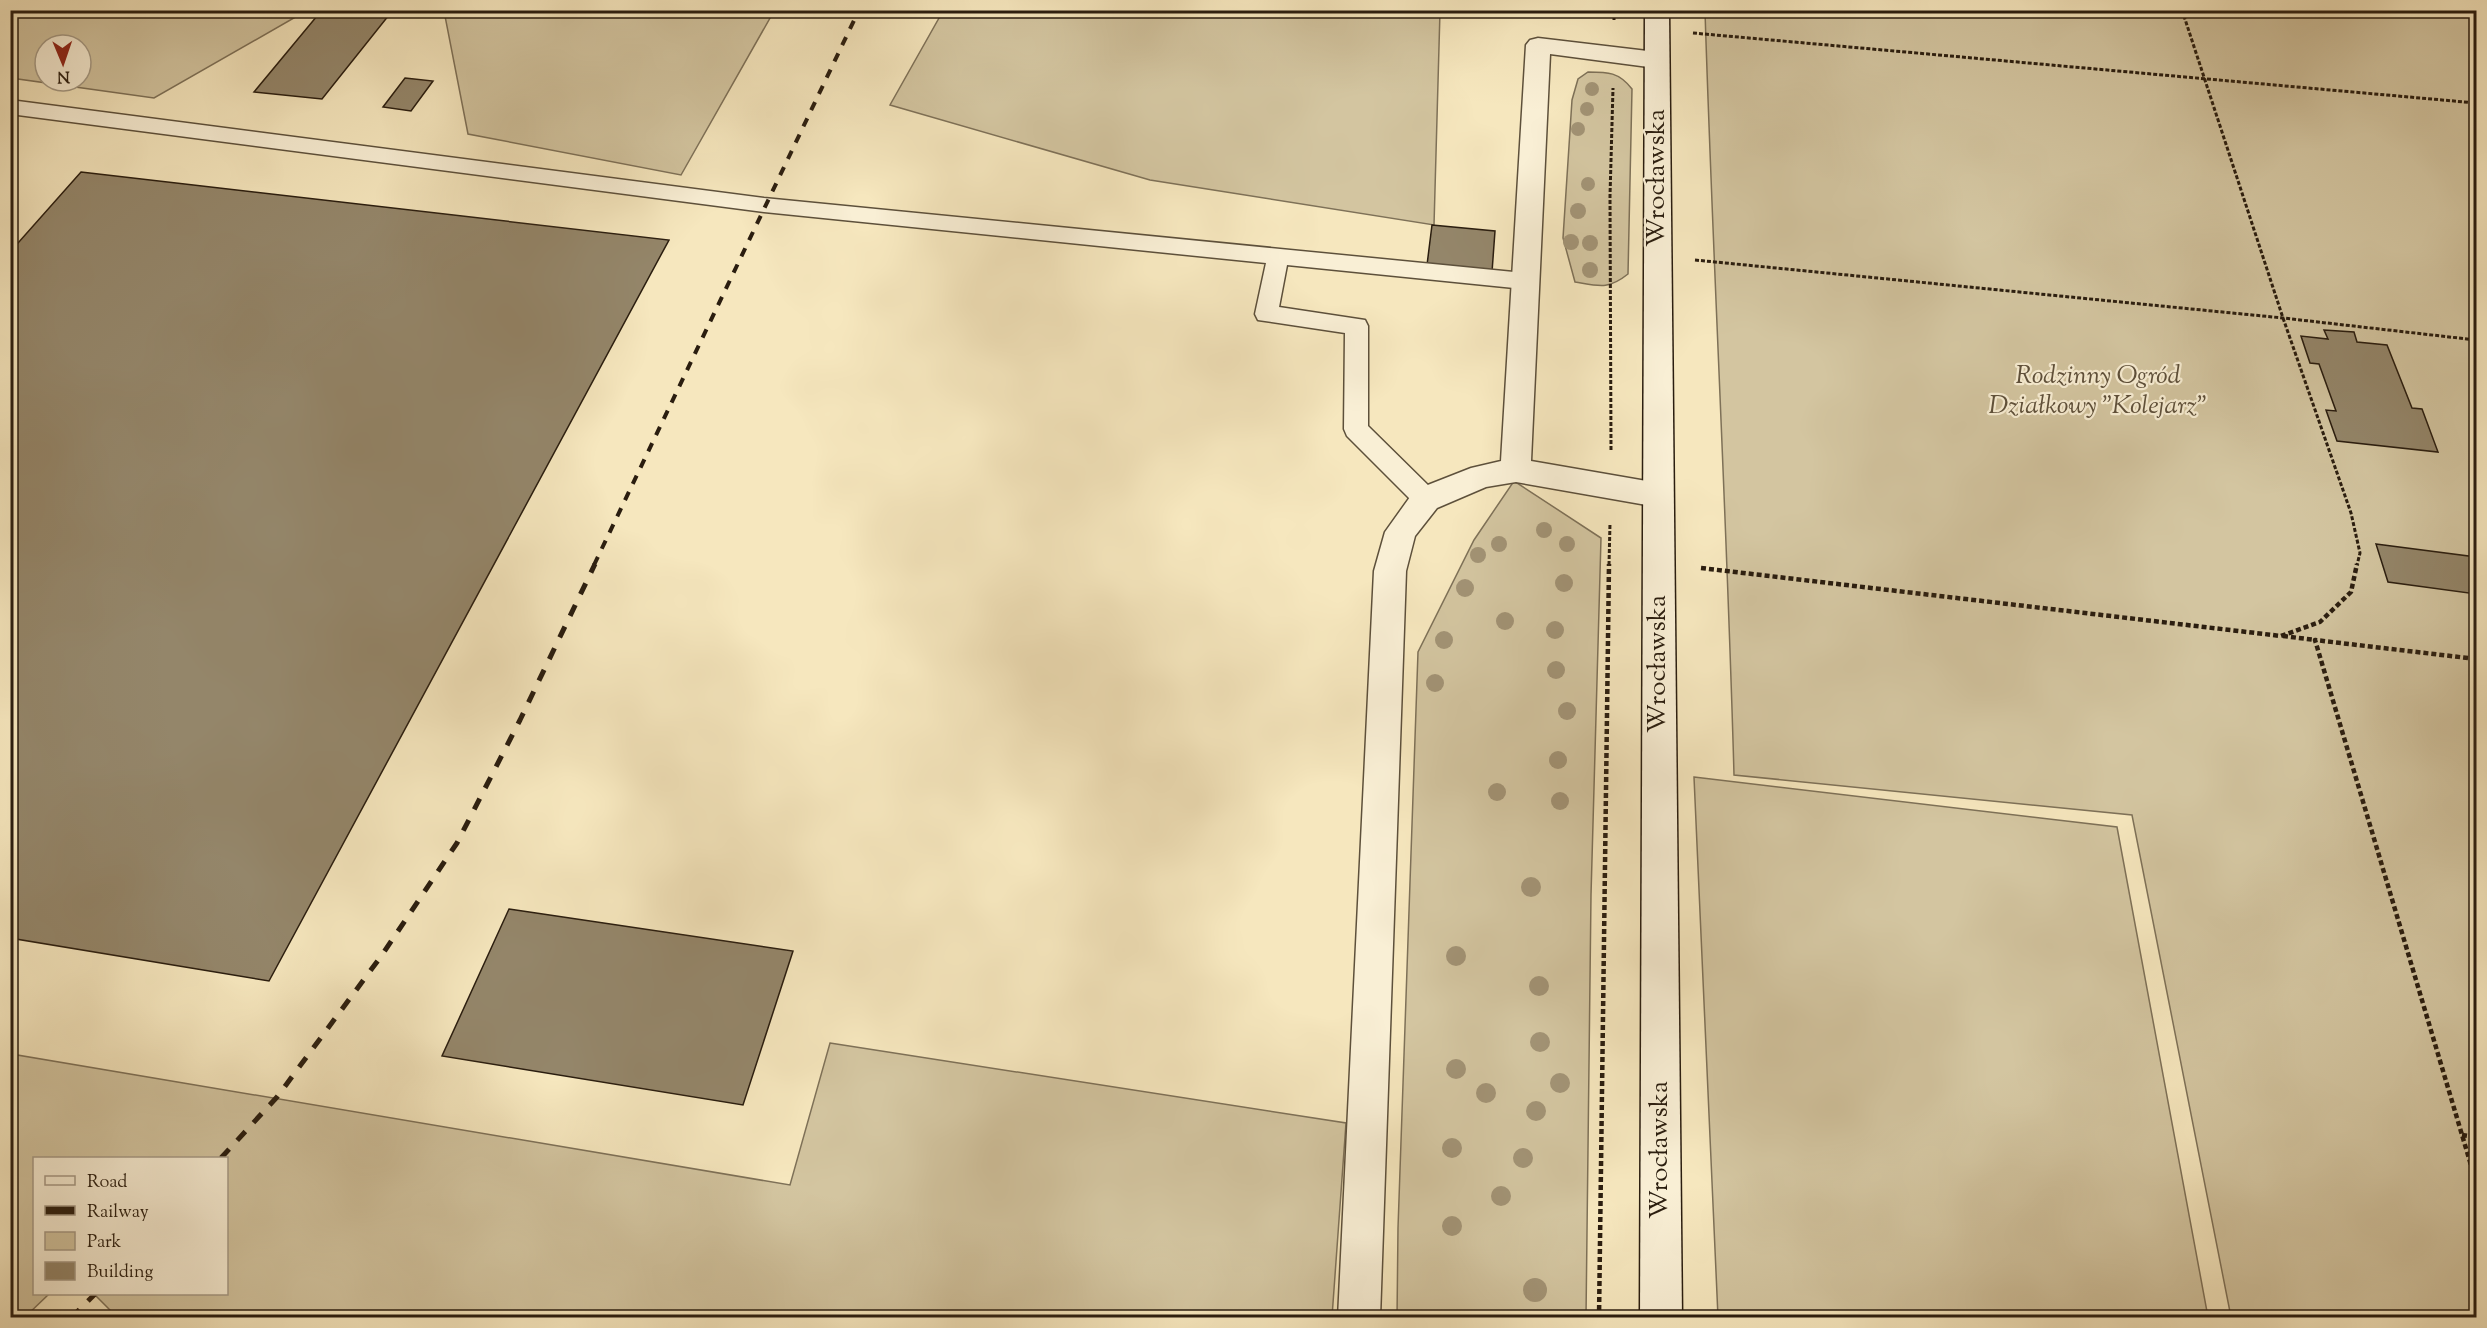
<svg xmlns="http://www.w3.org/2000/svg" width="2487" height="1328" font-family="'Sorts Mill Goudy',serif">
  <rect width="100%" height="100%" fill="#f6e7be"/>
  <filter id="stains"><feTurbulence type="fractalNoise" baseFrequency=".00333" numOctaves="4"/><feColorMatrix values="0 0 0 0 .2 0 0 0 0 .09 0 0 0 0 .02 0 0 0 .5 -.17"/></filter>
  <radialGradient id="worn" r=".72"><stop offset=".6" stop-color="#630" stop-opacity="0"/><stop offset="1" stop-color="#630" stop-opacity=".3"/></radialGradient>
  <!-- green -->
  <g fill="#d3c5a0" stroke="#7e7158" stroke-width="1.5" fill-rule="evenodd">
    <path d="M11 10H306V11L154 98 11 78ZM45 45H81V81H45Z"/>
    <polygon points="444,11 444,10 774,11 681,175 468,134"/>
    <polygon points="943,11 1440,11 1434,225 1150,180 890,105"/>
    <path d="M1705 11H2476V1317H2231L2132 815 1734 775C1727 520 1713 265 1705 11Z"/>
    <path d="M1588 72C1608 72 1619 72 1632 89L1628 274C1608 290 1599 286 1575 282L1563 238 1572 100 1578 79Z"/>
    <polygon points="1514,481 1601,538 1591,895 1586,1317 1397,1318 1398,1228 1418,652 1474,540"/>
    <polygon points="1694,777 2117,827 2208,1317 1718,1317"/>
    <polygon points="830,1043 1346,1123 1332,1317 110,1317 110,1310 94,1294 226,1294 226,1158 34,1158 34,1294 49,1294 25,1317 11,1317 11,1054 790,1185"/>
  </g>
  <!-- building -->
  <g fill="#94866a" stroke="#2a1d0f" stroke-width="1.5">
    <polygon points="322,10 393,10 322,99 254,92"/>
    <polygon points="405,78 433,81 411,111 383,107"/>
    <polygon points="81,172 669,240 269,981 10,938 10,252"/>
    <polygon points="1432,225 1495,231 1492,272 1427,265"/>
    <polygon points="2324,330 2354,332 2357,342 2387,345 2412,408 2422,409 2438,452 2337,441 2326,410 2336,411 2319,364 2310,363 2301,336 2328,339"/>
    <polygon points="2376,544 2476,557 2476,594 2388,582"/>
    <polygon points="509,909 793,951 743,1105 442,1056"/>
  </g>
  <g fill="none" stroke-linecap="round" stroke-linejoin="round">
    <!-- lane casing -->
    <g stroke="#5d503b" stroke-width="3">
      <polygon id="lane" points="10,100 764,198 1524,273 1532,275 1535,281 1532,287 1524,289 1287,265 1279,307 1365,320 1368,326 1368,426 1435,492 1439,499 1435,506 1426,509 1417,506 1347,436 1344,429 1345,333 1258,320 1255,314 1266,263 764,212 10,114"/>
    </g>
    <!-- street casing -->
    <g stroke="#5d503b" stroke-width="3">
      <polygon id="street" points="1538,38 1656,52 1665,55 1668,60 1665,65 1656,68 1550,54 1531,461 1658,483 1669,486 1673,495 1669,504 1658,507 1516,482 1486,487 1437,508 1415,536 1406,571 1380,1318 1338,1318 1374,571 1385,532 1415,490 1471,468 1501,461 1526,45 1530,40"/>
    </g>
    <!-- secondary casing -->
    <g stroke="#2a1d0f" stroke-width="3">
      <polygon id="secondary" points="1645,10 1669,10 1682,1318 1640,1318"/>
    </g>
    <!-- path-far1 -->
    <g stroke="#2a1d0f" stroke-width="3" stroke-dasharray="4 2" stroke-linecap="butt">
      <polyline points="1614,10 1614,21"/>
      <polyline points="2182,10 2283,318 2351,513 2360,553 2357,565"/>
      <polyline points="1693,33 2476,103"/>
      <polyline points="1695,260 2283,318 2476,340"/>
      <polyline points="1611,450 1610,196 1613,88"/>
      <polyline points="1609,565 1610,523"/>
    </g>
    <!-- path -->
    <g stroke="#2a1d0f" stroke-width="4.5" stroke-dasharray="5 3" stroke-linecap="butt">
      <polyline points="1701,568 2281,636 2320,622 2351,592 2357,564"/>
      <polyline points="2283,636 2315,640"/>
      <polyline points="2476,659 2315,640 2476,1182"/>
      <polyline points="2462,1135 2476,1137"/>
      <polyline points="1599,1318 1609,564"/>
    </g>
    <!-- lane -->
    <use href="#lane" fill="#f9efd5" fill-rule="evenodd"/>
    <!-- street -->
    <use href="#street" fill="#f9efd5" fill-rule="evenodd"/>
    <!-- secondary -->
    <use href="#secondary" fill="#f9efd5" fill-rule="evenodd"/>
    <!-- rail-far1 -->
    <polyline stroke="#2a1d0f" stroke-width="4" stroke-dasharray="9 9" stroke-linecap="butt" points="594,565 859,10"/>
    <!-- rail -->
    <g stroke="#2a1d0f" stroke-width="5" stroke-dasharray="12 12" stroke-linecap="butt">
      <polyline points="221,1158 277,1097 382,955 457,843 520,720 595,564"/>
      <polyline points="71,1318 95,1294"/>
    </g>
  </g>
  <!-- trees -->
  <g fill="#a29375">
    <circle cx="1592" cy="89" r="7"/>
    <circle cx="1587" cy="109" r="7"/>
    <circle cx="1578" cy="129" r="7"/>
    <circle cx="1588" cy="184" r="7"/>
    <circle cx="1578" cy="211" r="8"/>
    <circle cx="1571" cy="242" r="8"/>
    <circle cx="1590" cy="243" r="8"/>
    <circle cx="1590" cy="270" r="8"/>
    <circle cx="1544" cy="530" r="8"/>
    <circle cx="1499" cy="544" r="8"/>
    <circle cx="1567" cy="544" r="8"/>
    <circle cx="1478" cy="555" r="8"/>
    <circle cx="1564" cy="583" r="9"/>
    <circle cx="1465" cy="588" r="9"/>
    <circle cx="1505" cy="621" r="9"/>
    <circle cx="1555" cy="630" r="9"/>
    <circle cx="1444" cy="640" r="9"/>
    <circle cx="1556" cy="670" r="9"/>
    <circle cx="1435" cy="683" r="9"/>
    <circle cx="1567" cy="711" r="9"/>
    <circle cx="1558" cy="760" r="9"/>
    <circle cx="1497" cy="792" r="9"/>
    <circle cx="1560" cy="801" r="9"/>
    <circle cx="1531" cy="887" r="10"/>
    <circle cx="1456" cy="956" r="10"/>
    <circle cx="1539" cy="986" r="10"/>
    <circle cx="1540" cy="1042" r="10"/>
    <circle cx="1456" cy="1069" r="10"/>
    <circle cx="1560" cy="1083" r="10"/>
    <circle cx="1486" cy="1093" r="10"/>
    <circle cx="1536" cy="1111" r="10"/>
    <circle cx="1452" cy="1148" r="10"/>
    <circle cx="1523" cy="1158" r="10"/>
    <circle cx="1501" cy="1196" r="10"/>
    <circle cx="1452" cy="1226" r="10"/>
    <circle cx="1535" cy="1290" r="12"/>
  </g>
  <g text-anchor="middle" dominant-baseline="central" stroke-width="4.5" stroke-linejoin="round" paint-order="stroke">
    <!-- street labels -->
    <g font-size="26" fill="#2a1d0f" stroke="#f9efd5">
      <text transform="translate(1657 178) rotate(-90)">Wrocławska</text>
      <text transform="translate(1658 664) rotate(-90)">Wrocławska</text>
      <text transform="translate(1660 1150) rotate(-90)">Wrocławska</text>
    </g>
    <!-- park labels -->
    <g font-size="26" font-style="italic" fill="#5d4f3a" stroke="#f9efd5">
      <text x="2098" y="376">Rodzinny Ogród<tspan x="2098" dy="30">Działkowy "Kolejarz"</tspan></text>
    </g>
  </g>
  <!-- margin -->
  <rect width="2487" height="1328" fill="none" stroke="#f6e7be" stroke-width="36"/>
  <rect x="12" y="12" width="2463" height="1304" fill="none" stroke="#2a1d0f" stroke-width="3"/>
  <rect x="18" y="18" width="2451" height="1292" fill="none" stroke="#2a1d0f" stroke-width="1.5"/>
  <!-- legend -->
  <rect x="33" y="1157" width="195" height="138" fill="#f9efd5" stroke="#a69b86" stroke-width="1.5"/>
  <rect x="45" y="1176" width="30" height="9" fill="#f9efd5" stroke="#a69b86" stroke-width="1.5"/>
  <text x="87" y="1187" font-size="18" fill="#2a1d0f">Road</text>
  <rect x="45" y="1206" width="30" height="9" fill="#2a1d0f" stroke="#a69b86" stroke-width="1.5"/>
  <text x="87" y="1217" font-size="18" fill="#2a1d0f">Railway</text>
  <rect x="45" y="1232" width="30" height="18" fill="#d3c5a0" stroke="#a69b86" stroke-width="1.5"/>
  <text x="87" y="1247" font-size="18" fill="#2a1d0f">Park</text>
  <rect x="45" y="1262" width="30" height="18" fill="#94866a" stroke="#a69b86" stroke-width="1.5"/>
  <text x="87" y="1277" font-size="18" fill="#2a1d0f">Building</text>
  <!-- north arrow -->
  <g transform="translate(63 63) rotate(178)"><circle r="28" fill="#f9efd5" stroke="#a69b86" stroke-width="1.5"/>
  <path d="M0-4.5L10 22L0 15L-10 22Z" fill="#8f2418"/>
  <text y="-9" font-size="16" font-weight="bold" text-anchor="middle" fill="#2a1d0f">N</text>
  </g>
  <rect width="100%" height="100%" filter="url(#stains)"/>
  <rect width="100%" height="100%" fill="url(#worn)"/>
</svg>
